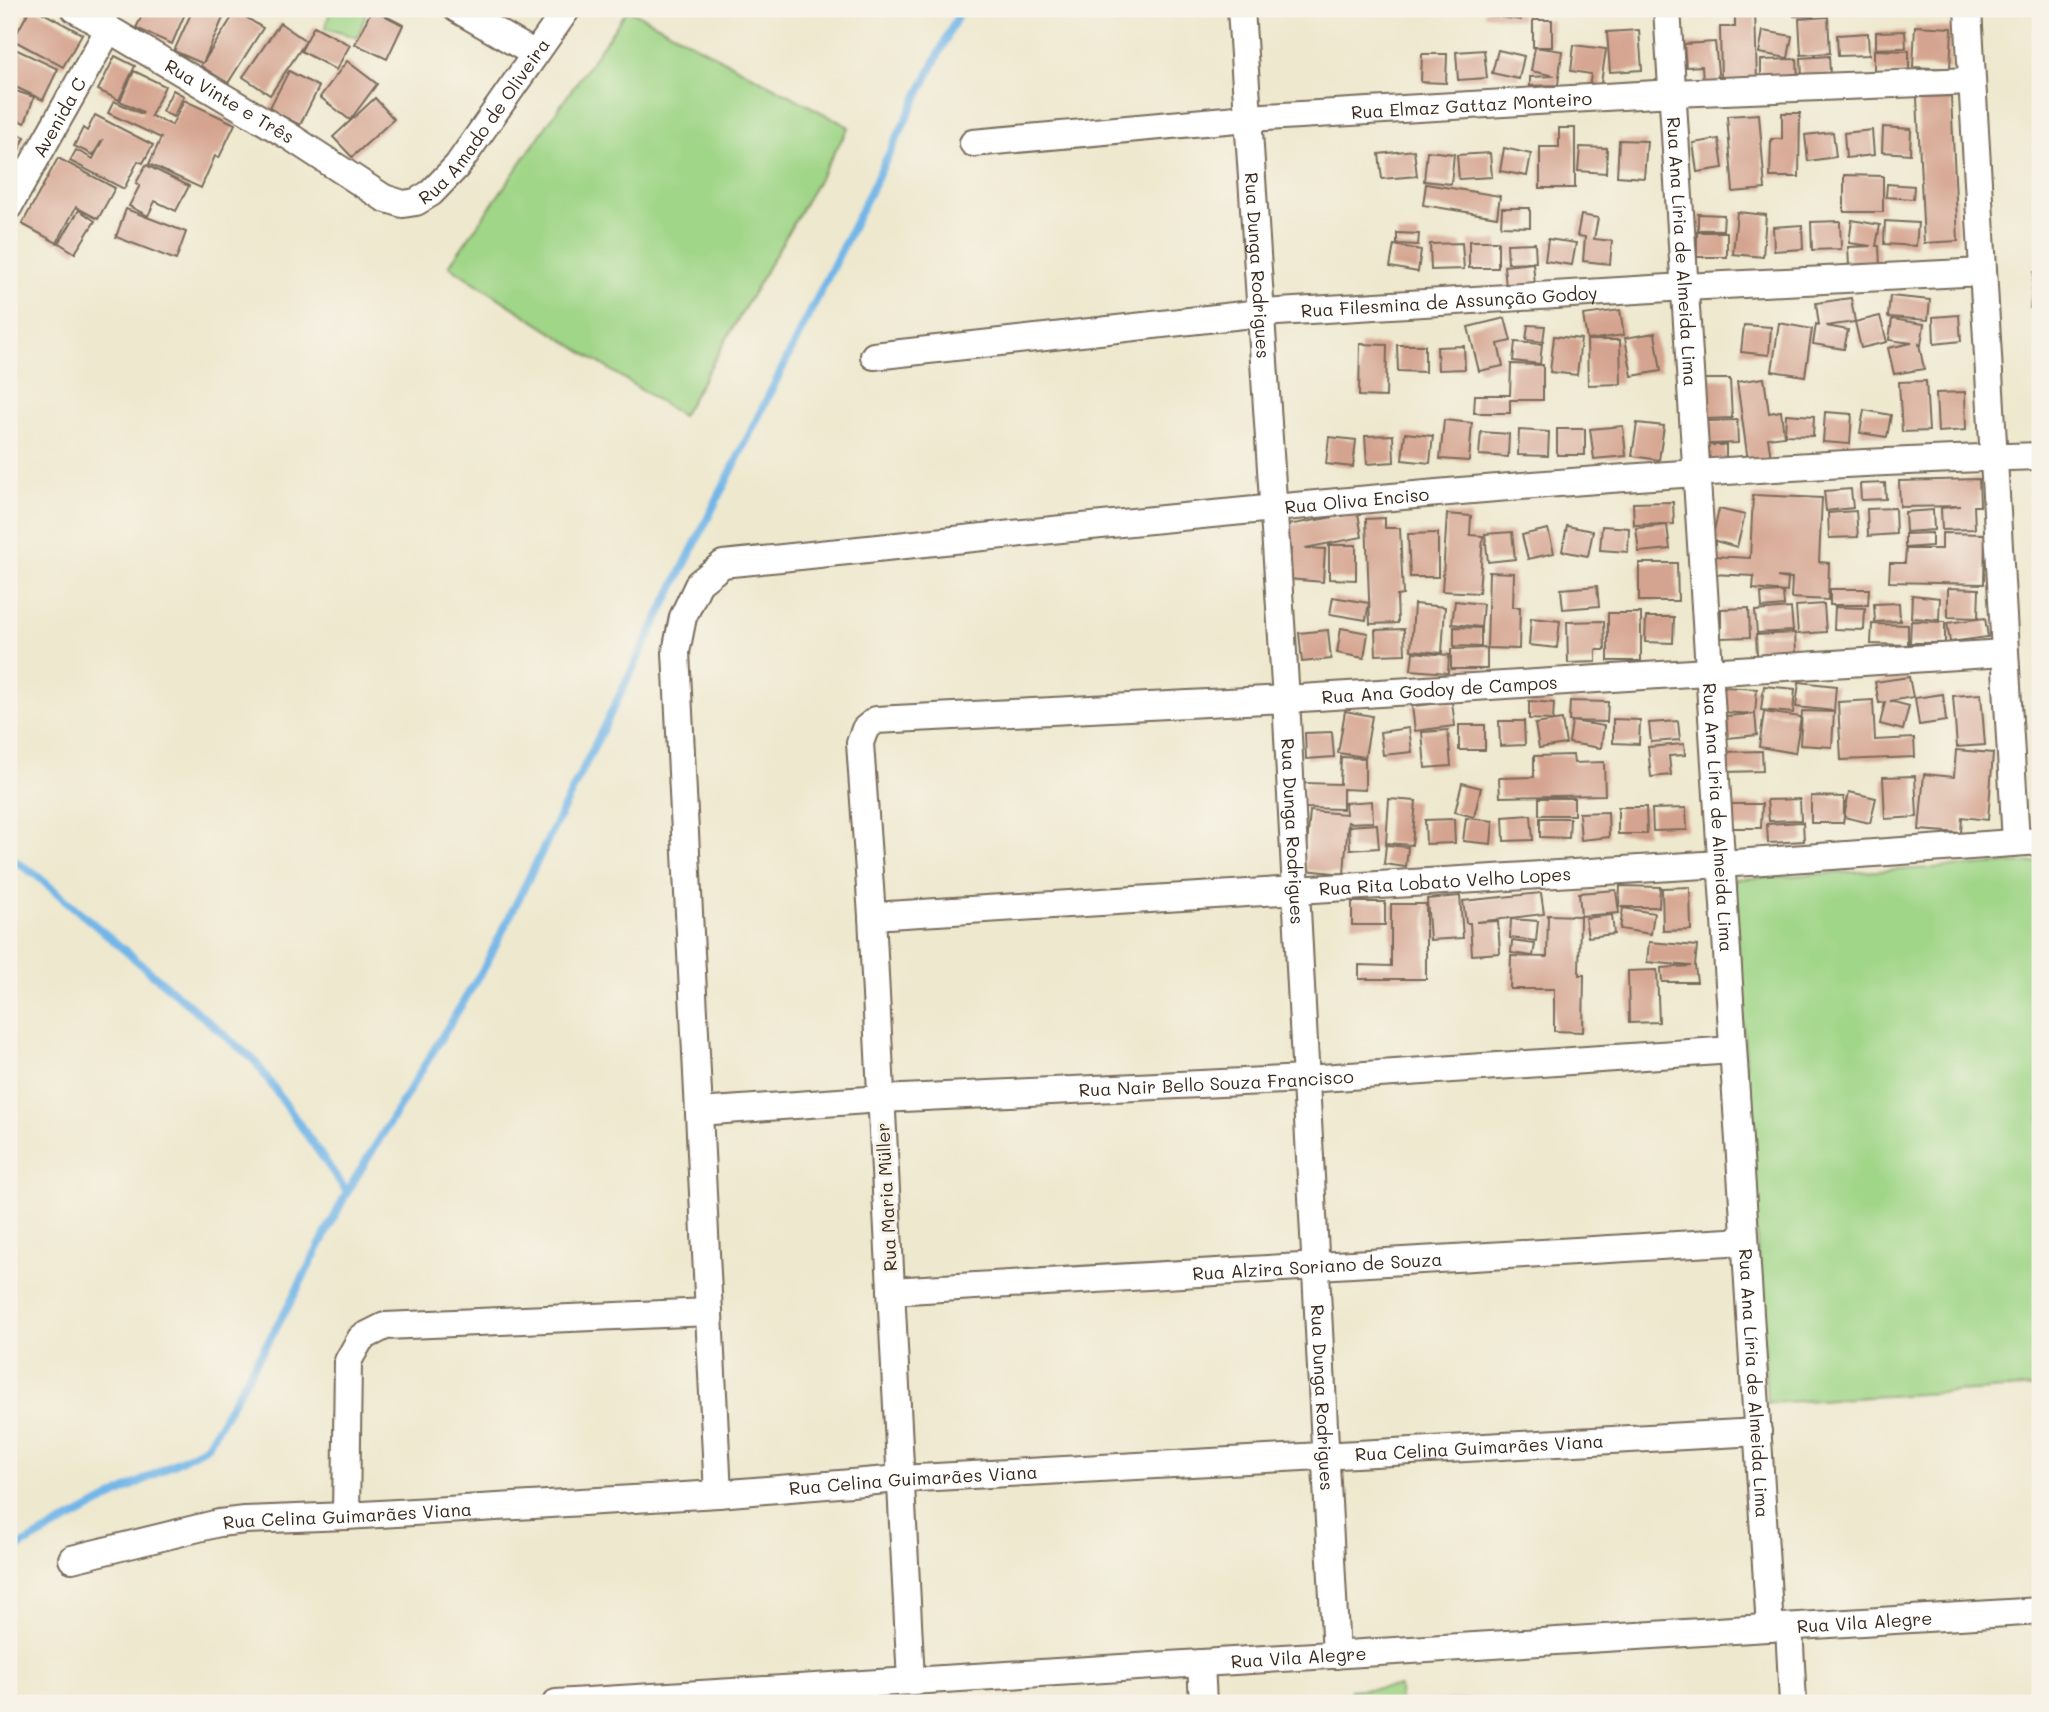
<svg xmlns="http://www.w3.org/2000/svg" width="2049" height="1712" font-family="Mali,sans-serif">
  <rect width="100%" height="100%" fill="#f7f3e8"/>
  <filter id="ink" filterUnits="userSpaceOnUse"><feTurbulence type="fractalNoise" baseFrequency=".0143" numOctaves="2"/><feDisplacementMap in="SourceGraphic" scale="14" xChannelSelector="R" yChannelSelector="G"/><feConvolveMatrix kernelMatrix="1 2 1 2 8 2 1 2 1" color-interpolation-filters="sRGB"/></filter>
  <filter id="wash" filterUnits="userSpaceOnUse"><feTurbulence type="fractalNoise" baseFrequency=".00686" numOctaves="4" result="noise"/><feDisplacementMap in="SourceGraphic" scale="28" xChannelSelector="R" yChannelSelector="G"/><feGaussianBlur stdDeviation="1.57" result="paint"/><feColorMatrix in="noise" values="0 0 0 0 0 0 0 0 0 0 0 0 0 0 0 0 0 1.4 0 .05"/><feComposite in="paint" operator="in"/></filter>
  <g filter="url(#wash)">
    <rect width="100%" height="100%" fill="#eee8ce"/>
    <!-- green -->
    <g fill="#a0d688" stroke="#6e8053" stroke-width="2">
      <polygon points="331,9 367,9 358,38 325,28"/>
      <polygon points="628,9 849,127 682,416 449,266"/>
      <polygon points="2040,862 2040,1387 1767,1403 1734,879"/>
      <polygon points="1399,1687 1400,1703 1351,1703 1350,1690"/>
    </g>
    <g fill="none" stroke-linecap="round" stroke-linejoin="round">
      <!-- stream -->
      <g stroke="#72b6e8" stroke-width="8">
        <polyline points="9,857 36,875 255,1061 347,1192"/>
        <polyline points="9,1552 207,1446 288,1307 347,1192 484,968 961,9"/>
      </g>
    </g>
    <g id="blocks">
      <!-- building -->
      <g fill="#d5a490">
        <polygon points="30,9 36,9 82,34 63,67 13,40"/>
        <polygon points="145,9 187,9 172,44 136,28"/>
        <polygon points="193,9 227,9 203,63 236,11 263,28 228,83 201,66 202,63 174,51"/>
        <polygon points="372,9 403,25 387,59 355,44"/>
        <polygon points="1485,9 1523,9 1521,20 1484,15"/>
        <polygon points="1735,9 1755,9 1757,82 1721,82 1720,27 1735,27"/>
        <polygon points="1794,9 1814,9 1813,17 1794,16"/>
        <polygon points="1828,17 1830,53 1801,55 1799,19"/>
        <rect x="1533" y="20" width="19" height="27"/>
        <polygon points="280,23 306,41 270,95 243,77"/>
        <polygon points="314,26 350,45 336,70 301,51"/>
        <polygon points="1915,26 1952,28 1950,69 1913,67"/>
        <polygon points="1639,30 1642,70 1610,72 1607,32"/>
        <polygon points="1763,31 1792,36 1788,58 1759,53"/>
        <polygon points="1905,31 1906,48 1876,49 1876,32"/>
        <polygon points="1868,33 1869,55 1838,56 1837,35"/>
        <polygon points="1715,42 1719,82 1703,83 1702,66 1686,67 1684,44"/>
        <polygon points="1574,45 1606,49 1600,90 1589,88 1591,74 1571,71"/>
        <polygon points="1535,47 1562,51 1558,85 1530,86 1530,77 1555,76 1531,71"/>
        <polygon points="13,48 58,69 43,100 9,84 9,56"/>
        <polygon points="1484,50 1487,78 1458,80 1456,52"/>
        <polygon points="1498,50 1524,56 1519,79 1492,73"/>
        <polygon points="1874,50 1909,51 1909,73 1874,72"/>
        <polygon points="1422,54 1447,54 1446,83 1421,82"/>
        <polygon points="115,56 135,66 119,100 98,90"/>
        <polygon points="1829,56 1830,75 1802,77 1801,58"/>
        <polygon points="1797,59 1798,79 1761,80 1761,60"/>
        <polygon points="347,61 377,84 350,120 320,97"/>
        <polygon points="134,71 165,86 151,116 172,125 184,100 235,124 219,158 215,156 201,188 149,164 161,138 108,113 114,101 142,114 143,112 120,101"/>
        <polygon points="289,71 319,87 300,125 269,109"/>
        <polygon points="9,89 34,97 25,123 9,117"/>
        <polygon points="173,90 184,96 173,117 162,111"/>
        <polygon points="1951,96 1958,241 1924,243 1917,97"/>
        <polygon points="375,98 394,119 352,157 333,137"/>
        <polygon points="1782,113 1800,113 1799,177 1770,177 1771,139 1782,139"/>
        <polygon points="1759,114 1765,189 1733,192 1727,116"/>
        <polygon points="95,115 153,145 143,163 138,161 124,189 70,161 76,150 93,159 103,139 93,155 74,146 83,128 87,131"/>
        <polygon points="1883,127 1911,129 1910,154 1882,152"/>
        <polygon points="1559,128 1575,128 1575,188 1540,188 1540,147 1559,147"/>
        <polygon points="9,130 25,137 12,165 9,163"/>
        <polygon points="1872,130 1874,155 1846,158 1844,133"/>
        <polygon points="1833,132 1836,157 1808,161 1805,135"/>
        <polygon points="1719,139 1723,168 1697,172 1693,143"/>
        <polygon points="1619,140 1647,141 1644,178 1617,176"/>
        <polygon points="1580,147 1607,148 1606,173 1578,171"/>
        <polygon points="1504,148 1531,154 1527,176 1500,171"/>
        <polygon points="1414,150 1417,176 1382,179 1379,154"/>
        <polygon points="1427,151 1454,154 1451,184 1424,181"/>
        <polygon points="1490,153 1492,177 1459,179 1457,155"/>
        <polygon points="58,158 115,188 98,219 76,207 57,243 22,224"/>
        <polygon points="146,165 189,186 176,211 155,201 148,216 129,206 140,185 136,183"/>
        <polygon points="1844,175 1883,176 1883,212 1844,212"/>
        <polygon points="1426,184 1500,196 1497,217 1423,205"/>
        <polygon points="1887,184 1914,186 1913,199 1886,197"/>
        <polygon points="1502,208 1530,208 1530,227 1501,226"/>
        <polygon points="126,209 186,232 176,260 116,237"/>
        <polygon points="79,210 95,221 75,253 59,243"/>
        <polygon points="1737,212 1766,215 1763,257 1733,254"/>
        <polygon points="1698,214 1724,215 1723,230 1698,230"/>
        <polygon points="1581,215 1598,218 1594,239 1612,241 1610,264 1583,261 1585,237 1577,236"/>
        <polygon points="1852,220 1880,225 1876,246 1879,246 1880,265 1849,266 1848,247 1871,246 1849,243"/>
        <polygon points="1840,221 1841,249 1812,250 1811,222"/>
        <polygon points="1885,221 1918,223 1916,246 1884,244"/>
        <polygon points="1802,225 1803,249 1774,251 1773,227"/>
        <rect x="1697" y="232" width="30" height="25"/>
        <polygon points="1397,233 1419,234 1418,245 1397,244"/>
        <polygon points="1548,239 1576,243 1572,265 1545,261"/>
        <rect x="1469" y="241" width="29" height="27"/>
        <polygon points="1462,243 1464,269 1431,270 1430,244"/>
        <polygon points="1535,243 1536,262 1508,263 1507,244"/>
        <polygon points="1394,245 1421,250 1418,272 1390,267"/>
        <polygon points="1533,263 1535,285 1506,287 1504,266"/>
        <polygon points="2034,272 2040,272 2040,310 2030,308"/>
        <polygon points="1890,296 1930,300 1928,320 1888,317"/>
        <polygon points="1851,298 1855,322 1826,326 1848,330 1844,349 1813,344 1816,324 1819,325 1816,303"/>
        <polygon points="1620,310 1624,335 1588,340 1620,340 1621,384 1588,385 1587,340 1583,315"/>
        <polygon points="1959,315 1961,341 1934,344 1933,317"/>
        <polygon points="1880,316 1887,342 1861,348 1855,322"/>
        <polygon points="1505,318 1511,341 1498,344 1503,366 1479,371 1468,327"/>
        <polygon points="1892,319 1924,324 1921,345 1919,344 1924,369 1894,374 1888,348 1912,343 1889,340"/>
        <polygon points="1779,323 1812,329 1805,376 1772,371"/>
        <polygon points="1528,325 1545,326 1543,342 1526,340"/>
        <polygon points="1744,325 1771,327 1769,355 1741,352"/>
        <polygon points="1655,333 1661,371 1632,376 1625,338"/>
        <polygon points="1554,336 1581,339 1577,375 1550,372"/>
        <polygon points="1515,342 1542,344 1540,364 1513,361"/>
        <polygon points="1360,344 1387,345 1386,397 1359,396"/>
        <polygon points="1397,345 1425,345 1425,372 1398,371"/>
        <polygon points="1464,346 1465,369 1438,370 1437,347"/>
        <polygon points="1511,364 1543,365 1543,400 1510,400 1510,413 1474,413 1475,395 1510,395"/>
        <polygon points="1764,378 1769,413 1781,411 1784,436 1768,438 1771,458 1748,461 1737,382"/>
        <polygon points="1703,379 1730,379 1732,418 1705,419"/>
        <polygon points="1926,381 1929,431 1902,432 1899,382"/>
        <polygon points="1965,392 1966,430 1938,432 1936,393"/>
        <polygon points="1864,410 1891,415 1887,437 1860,433"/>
        <polygon points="1825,412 1852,414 1850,444 1823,442"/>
        <polygon points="1786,414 1814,416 1813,436 1785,435"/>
        <polygon points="1444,420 1472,423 1469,461 1440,459"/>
        <polygon points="1737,420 1738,443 1708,444 1707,421"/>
        <polygon points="1637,423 1664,426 1659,460 1632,456"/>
        <polygon points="1623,426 1626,456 1594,459 1590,429"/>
        <rect x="1557" y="429" width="28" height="26"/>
        <polygon points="1519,430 1549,432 1548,456 1518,455"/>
        <polygon points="1481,432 1509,434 1508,457 1479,455"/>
        <polygon points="1405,433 1433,436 1430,463 1402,460"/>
        <polygon points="1393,435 1394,462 1367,464 1365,436"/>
        <polygon points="1329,437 1356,440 1353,467 1326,464"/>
        <rect x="1704" y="445" width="22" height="14"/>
        <polygon points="1979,479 1980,506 1974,506 1975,529 1942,530 1941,508 1961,506 1900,507 1899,481"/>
        <polygon points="1885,483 1886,499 1861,500 1860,484"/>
        <polygon points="1851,489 1853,508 1826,511 1824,491"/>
        <polygon points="1753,495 1822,498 1819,562 1829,563 1828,600 1791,598 1792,578 1777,577 1788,579 1787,592 1753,589 1754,576 1711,574 1712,556 1750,558"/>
        <polygon points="1673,502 1674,524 1634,525 1633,503"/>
        <polygon points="1895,508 1896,534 1868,536 1867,509"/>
        <polygon points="1719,509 1745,515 1737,547 1712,540"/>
        <polygon points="1933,510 1934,530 1906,532 1905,512"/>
        <polygon points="1856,511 1858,537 1829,538 1828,513"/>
        <polygon points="1358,513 1362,537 1305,548 1325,549 1323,582 1288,579 1291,548 1287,525"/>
        <polygon points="1447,514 1471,516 1470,535 1483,536 1479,593 1442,591"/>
        <polygon points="1385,518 1385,528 1400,528 1403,595 1397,596 1398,623 1370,624 1366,519"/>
        <polygon points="1667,525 1670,549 1639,552 1636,528"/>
        <polygon points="1567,526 1593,531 1588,556 1562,551"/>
        <polygon points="1602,526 1629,528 1628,552 1600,550"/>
        <polygon points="1548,529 1554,553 1528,559 1522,535"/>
        <polygon points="1512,532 1515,559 1488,562 1485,534"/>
        <polygon points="1438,533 1438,577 1410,577 1408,534"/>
        <polygon points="1932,533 1932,546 1905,548 1905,534"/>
        <polygon points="1942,533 1985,534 1984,584 1889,582 1890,563 1905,563 1906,549 1942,549"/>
        <polygon points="1329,545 1356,545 1356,580 1329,579"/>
        <polygon points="1639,563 1677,563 1678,601 1639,601"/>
        <polygon points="1489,572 1514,573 1513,607 1520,607 1519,649 1487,648"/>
        <polygon points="1597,586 1599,606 1563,609 1561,589"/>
        <polygon points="1948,588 1979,589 1978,618 1948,617"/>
        <polygon points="1830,589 1869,589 1868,605 1830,605"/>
        <polygon points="1783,592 1784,606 1762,608 1761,593"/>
        <polygon points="1912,595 1940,598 1939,620 1911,618"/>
        <polygon points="1333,597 1369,603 1366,620 1330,614"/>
        <polygon points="1455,601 1483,604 1481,627 1452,624"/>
        <polygon points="1899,603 1900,621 1875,622 1874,604"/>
        <polygon points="1414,604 1445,607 1442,653 1411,650"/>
        <polygon points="1824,604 1826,632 1798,634 1796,606"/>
        <polygon points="1835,607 1865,608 1864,630 1834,629"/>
        <polygon points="1749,608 1750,637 1721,638 1721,609"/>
        <polygon points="1791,608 1793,631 1757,633 1755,611"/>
        <rect x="1608" y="613" width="33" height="48"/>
        <polygon points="1646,617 1674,617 1673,643 1645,642"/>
        <polygon points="1531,618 1560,621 1557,648 1529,645"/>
        <polygon points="1985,618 1988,637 1950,642 1947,623"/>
        <polygon points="1604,621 1605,650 1596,650 1596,662 1568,663 1567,622"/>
        <polygon points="1911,621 1945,622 1945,643 1910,643"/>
        <polygon points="1872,624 1908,625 1908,645 1871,644"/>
        <polygon points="1454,627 1481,628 1481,647 1454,646"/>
        <polygon points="1341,628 1368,633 1364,658 1337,653"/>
        <polygon points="1404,629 1405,654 1376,655 1375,630"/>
        <polygon points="1328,630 1331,659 1302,662 1299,633"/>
        <polygon points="1795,633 1796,653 1757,655 1756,635"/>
        <polygon points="1487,648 1487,669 1451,669 1451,649"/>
        <polygon points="1413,652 1449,655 1448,673 1411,670"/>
        <polygon points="1909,677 1913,697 1890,701 1909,706 1903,730 1880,724 1885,702 1879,703 1875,682"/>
        <polygon points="1799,682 1836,686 1834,711 1796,707"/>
        <polygon points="1764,686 1795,689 1793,713 1761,710"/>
        <polygon points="1723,687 1757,689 1755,714 1757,735 1728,738 1726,716 1754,714 1722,712"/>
        <polygon points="1943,694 1946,721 1919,725 1915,698"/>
        <polygon points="1981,694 1985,745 1957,747 1953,696"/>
        <polygon points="1873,700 1875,740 1914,738 1915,757 1841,760 1838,702"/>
        <polygon points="1529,701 1554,703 1553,720 1529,719"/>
        <polygon points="1570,701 1608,702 1607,722 1569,721"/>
        <polygon points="1452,702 1455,726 1415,731 1412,706"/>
        <polygon points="1345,711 1372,716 1365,757 1338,753"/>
        <polygon points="1802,711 1834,712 1832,747 1800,745"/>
        <polygon points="1764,712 1801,717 1795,753 1759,747"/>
        <polygon points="1613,719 1640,720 1639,744 1613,743"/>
        <polygon points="1562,720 1566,744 1539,748 1535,724"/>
        <polygon points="1499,721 1524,721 1525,745 1500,746"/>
        <polygon points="1572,721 1604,726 1601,748 1569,743"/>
        <polygon points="1678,721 1680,740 1651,742 1649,723"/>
        <rect x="1459" y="725" width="26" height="25"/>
        <polygon points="1409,728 1412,752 1383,755 1380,732"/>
        <polygon points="1448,730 1451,766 1425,768 1422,732"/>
        <polygon points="1332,732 1334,757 1306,759 1305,733"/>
        <polygon points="1684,744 1685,755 1669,756 1671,775 1651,777 1648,747"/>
        <polygon points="1956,750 1993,753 1988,820 1962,817 1961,833 1919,830 1924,774 1954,777"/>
        <polygon points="1762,751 1763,771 1726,772 1725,752"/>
        <polygon points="1573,755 1574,763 1604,762 1605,795 1500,797 1499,778 1534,777 1534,756"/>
        <polygon points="1341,757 1365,758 1365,790 1343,789 1343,809 1303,808 1304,783 1340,784"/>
        <polygon points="1915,776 1917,817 1885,819 1883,777"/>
        <polygon points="1462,783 1481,788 1474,817 1455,812"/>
        <polygon points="1849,792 1876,798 1870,823 1844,817 1843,823 1811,823 1811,796 1844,797 1844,817"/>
        <rect x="1539" y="798" width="35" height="17"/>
        <polygon points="1389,799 1416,801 1412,845 1386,843"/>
        <polygon points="1800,799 1801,820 1769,821 1767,800"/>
        <polygon points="1372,801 1373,822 1348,823 1348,821 1344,874 1305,870 1310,811 1346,814 1345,803"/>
        <polygon points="1730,804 1762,804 1761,828 1730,828"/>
        <polygon points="1618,807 1646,807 1647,834 1618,834"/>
        <polygon points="1686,808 1687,830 1653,831 1652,809"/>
        <polygon points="1608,812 1609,837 1581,840 1579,813"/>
        <polygon points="1531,815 1533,840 1504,841 1503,817"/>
        <polygon points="1466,818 1493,821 1491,844 1463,841"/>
        <polygon points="1540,818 1570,818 1569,838 1540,837"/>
        <polygon points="1454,819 1455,843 1426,844 1425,820"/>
        <polygon points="1803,822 1804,841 1768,843 1767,824"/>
        <polygon points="1377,824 1379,848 1350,850 1349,826"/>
        <polygon points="1386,845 1408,847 1406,867 1384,864"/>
        <polygon points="1620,886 1660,887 1659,907 1619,907"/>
        <polygon points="1690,887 1691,930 1663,931 1662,888"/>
        <polygon points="1616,890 1619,913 1581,916 1579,893"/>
        <polygon points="1541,893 1544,914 1476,922 1498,921 1500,953 1472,955 1470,923 1466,923 1463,901"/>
        <polygon points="1460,896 1463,938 1430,940 1427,899"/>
        <rect x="1352" y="902" width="33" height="23"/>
        <polygon points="1391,904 1426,904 1426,979 1359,979 1359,965 1391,966"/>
        <polygon points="1623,908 1654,913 1651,934 1620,929"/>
        <polygon points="1548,915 1580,916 1579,975 1584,975 1583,1032 1554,1031 1554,989 1510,989 1511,956 1547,957"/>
        <polygon points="1612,915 1614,934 1588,937 1585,918"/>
        <polygon points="1511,919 1538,921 1536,941 1510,938"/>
        <polygon points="1512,941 1535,944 1533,956 1511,953"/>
        <polygon points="1649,942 1697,946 1695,966 1697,982 1662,982 1661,968 1691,966 1647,962"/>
        <polygon points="1657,970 1659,1022 1629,1023 1628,971"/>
        <polygon points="1480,1698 1480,1703 1426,1703 1426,1701"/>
      </g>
    </g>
  </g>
  <g filter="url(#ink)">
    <use href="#blocks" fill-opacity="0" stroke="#7a6c5c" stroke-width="2"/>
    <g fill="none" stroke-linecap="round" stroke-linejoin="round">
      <!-- minor casing -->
      <g stroke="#7a6c5c" stroke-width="30">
        <g id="minor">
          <path id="s1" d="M75 9 289 136 384 198 403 204 416 202 431 193 457 166 567 9"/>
          <polyline points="457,9 535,54"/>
          <path id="s2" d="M1241 9 1286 699 1336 1655"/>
          <path id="s3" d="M1667 9 1770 1628"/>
          <polyline points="1968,9 2016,842"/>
          <path id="s4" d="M973 143 1248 118 1673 93 1971 81"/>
          <path id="s5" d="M9 206 109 29"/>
          <path id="s6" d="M874 356 1261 313 1685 287 1983 272"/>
          <path id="s7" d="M872 916 1721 864 2040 841"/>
          <path id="s8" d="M699 1112 881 1099 1306 1079 1733 1050"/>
          <path id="s9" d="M891 1291 1745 1241"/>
          <path id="s10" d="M718 1494 676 652 683 617 699 583 723 564C1161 519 1600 469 2040 456"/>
          <polyline points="346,1516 348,1361 361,1338 385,1326 709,1312"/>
          <path id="s11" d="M72 1559 219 1523 245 1520 346 1516 718 1494 900 1479 1758 1432"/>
          <polyline points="1789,1627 1793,1703"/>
          <polyline points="1201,1663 1203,1703"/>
          <path id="s12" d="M911 1681 872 916 860 743 865 729 876 720 1286 699 2004 653"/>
          <path id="s13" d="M556 1703 2040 1611"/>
        </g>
      </g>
      <!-- minor -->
      <use href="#minor" stroke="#fff" stroke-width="26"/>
    </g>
  </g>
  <g text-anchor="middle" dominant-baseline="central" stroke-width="6" stroke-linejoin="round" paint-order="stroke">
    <!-- street labels -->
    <g font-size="18" fill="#3b2a1e" stroke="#f7f3e8">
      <text stroke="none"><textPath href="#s1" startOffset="180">Rua Vinte e Três</textPath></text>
      <text stroke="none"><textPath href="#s4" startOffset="500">Rua Elmaz Gattaz Monteiro</textPath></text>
      <text stroke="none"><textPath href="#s5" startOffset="102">Avenida C</textPath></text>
      <text stroke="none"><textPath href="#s1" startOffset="502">Rua Amado de Oliveira</textPath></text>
      <text stroke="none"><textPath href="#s3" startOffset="243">Rua Ana Líria de Almeida Lima</textPath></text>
      <text stroke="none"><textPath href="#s2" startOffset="257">Rua Dunga Rodrigues</textPath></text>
      <text stroke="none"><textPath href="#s6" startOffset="578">Rua Filesmina de Assunção Godoy</textPath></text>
      <text stroke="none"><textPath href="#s10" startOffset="1584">Rua Oliva Enciso</textPath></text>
      <text stroke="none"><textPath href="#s12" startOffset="1533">Rua Ana Godoy de Campos</textPath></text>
      <text stroke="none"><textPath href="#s3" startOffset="810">Rua Ana Líria de Almeida Lima</textPath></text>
      <text stroke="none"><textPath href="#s2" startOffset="824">Rua Dunga Rodrigues</textPath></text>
      <text stroke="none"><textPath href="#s7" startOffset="574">Rua Rita Lobato Velho Lopes</textPath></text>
      <text stroke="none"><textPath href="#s8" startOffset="518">Rua Nair Bello Souza Francisco</textPath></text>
      <text transform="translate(886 1197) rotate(-93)">Rua Maria Müller</text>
      <text stroke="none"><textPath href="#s9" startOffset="427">Rua Alzira Soriano de Souza</textPath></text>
      <text stroke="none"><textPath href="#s3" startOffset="1377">Rua Ana Líria de Almeida Lima</textPath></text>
      <text stroke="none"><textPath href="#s2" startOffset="1391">Rua Dunga Rodrigues</textPath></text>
      <text stroke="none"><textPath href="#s11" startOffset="1414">Rua Celina Guimarães Viana</textPath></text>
      <text stroke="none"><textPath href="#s11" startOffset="847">Rua Celina Guimarães Viana</textPath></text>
      <text stroke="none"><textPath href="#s11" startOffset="280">Rua Celina Guimarães Viana</textPath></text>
      <text stroke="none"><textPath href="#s13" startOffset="1311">Rua Vila Alegre</textPath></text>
      <text stroke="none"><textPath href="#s13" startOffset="744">Rua Vila Alegre</textPath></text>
    </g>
  </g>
  <!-- margin -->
  <rect width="2049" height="1712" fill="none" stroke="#f7f3e8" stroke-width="35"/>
</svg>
